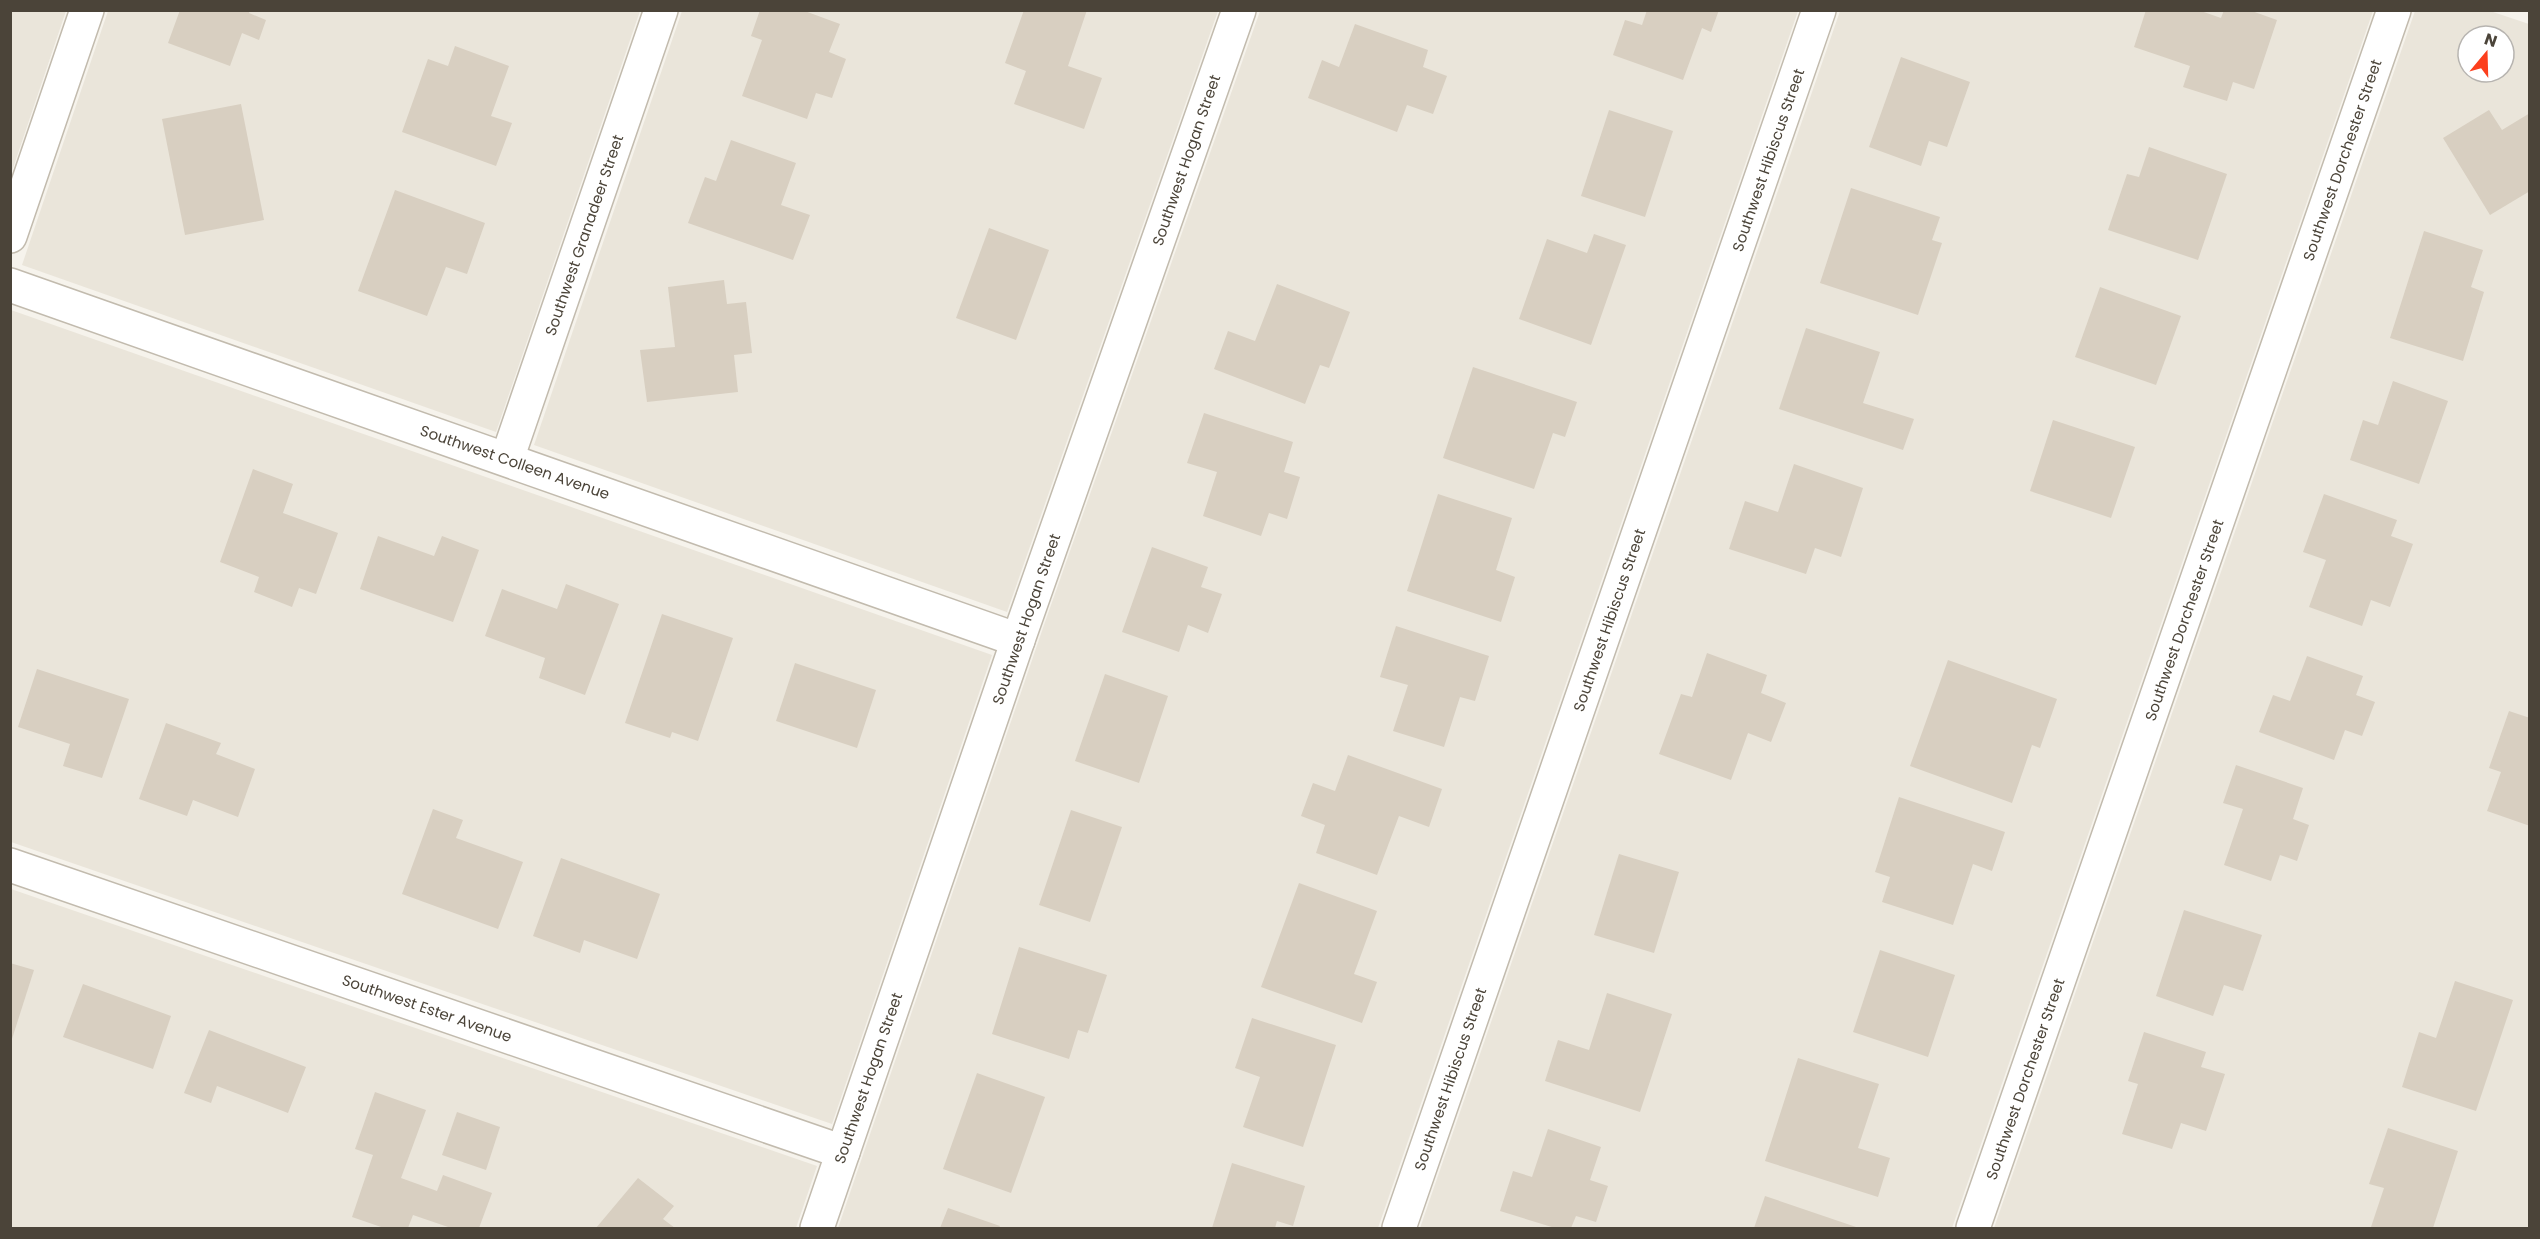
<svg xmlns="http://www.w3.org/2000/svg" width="2540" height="1239" font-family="Poppins,sans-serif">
  <rect width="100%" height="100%" fill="#f6f3ec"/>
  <!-- residential -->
  <g fill="#eae5da" fill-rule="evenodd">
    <polygon points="11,10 66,11 11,174 10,11"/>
    <polygon points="108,11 640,11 496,432 22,265"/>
    <polygon points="682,11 1218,11 1007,612 534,445"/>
    <polygon points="1260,11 1798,11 1378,1228 838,1228 1044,625"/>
    <polygon points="1840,11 2373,11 1952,1228 1420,1228"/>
    <path d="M2415 11H2490L2529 24V1228H1994ZM2468 36H2504V72H2468Z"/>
    <polygon points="11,310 992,655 832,1124 11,842"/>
    <polygon points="11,889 817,1166 796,1228 11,1228"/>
  </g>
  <!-- building -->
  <g fill="#d8cfc1">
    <polygon points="180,10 250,10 249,13 266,20 259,40 242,33 230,66 168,43"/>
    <polygon points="760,10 802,10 840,24 829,52 846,59 832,98 816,93 807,119 742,96 762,40 751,36"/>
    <polygon points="1024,10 1087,10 1068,66 1102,78 1084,129 1014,104 1026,71 1005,63"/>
    <polygon points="1647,10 1719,10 1711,32 1702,28 1683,80 1613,55 1625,20 1642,25"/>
    <polygon points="2146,10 2198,10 2221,18 2224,10 2249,10 2277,20 2254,89 2233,82 2227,101 2183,87 2190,66 2134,47"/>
    <polygon points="1355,24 1428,50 1423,67 1447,76 1433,114 1407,105 1397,132 1308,98 1322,60 1339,67"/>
    <polygon points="455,46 509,66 491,116 512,123 496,166 402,132 428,59 448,66"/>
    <polygon points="1901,57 1970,82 1947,147 1929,141 1921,166 1869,147"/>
    <polygon points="241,104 264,220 185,235 162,119"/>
    <polygon points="1609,110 1673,131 1645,217 1581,196"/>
    <polygon points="2489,110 2502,130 2530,113 2530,191 2490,215 2443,138"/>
    <polygon points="731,140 796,163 781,205 810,215 793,260 688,223 705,177 716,181"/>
    <polygon points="2149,147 2227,174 2198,260 2108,230 2127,174 2139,177"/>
    <polygon points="1851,188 1940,217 1932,240 1942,243 1918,315 1820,283"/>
    <polygon points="395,190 485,223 467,274 446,267 427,316 358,291"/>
    <polygon points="989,228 1049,250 1016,340 956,318"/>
    <polygon points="2424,231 2483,250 2471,287 2484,292 2463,361 2390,338"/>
    <polygon points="1594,234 1626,245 1591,345 1519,319 1547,239 1587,253"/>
    <polygon points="724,280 727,304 746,302 752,353 734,355 738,392 647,402 640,350 675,347 668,287"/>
    <polygon points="1277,284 1350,312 1329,368 1320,365 1305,404 1214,369 1228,331 1255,341"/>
    <polygon points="2100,287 2181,316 2156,385 2075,357"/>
    <polygon points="1806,328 1880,352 1863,403 1914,419 1903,450 1779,409"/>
    <polygon points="1473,367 1577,402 1565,437 1553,433 1534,489 1443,458"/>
    <polygon points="2393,381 2448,401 2419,484 2350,460 2363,420 2378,425"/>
    <polygon points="1204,413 1293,442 1284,472 1300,477 1287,519 1269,513 1261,536 1203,516 1217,472 1187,463"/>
    <polygon points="2053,420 2135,447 2111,518 2030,491"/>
    <polygon points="1794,464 1863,488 1841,557 1815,548 1806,574 1729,549 1745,501 1778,512"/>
    <polygon points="253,469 293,484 283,513 338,533 316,594 299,588 292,607 254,592 259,577 220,562"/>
    <polygon points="1438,494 1512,518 1496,570 1515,577 1501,622 1407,591"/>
    <polygon points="2324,494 2397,520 2391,536 2413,544 2390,607 2371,600 2362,626 2309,607 2326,560 2303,552"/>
    <polygon points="378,536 434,556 442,536 479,550 453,622 360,589"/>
    <polygon points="1152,547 1208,567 1201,587 1222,594 1208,633 1188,625 1179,652 1122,632"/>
    <polygon points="566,584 619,604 585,695 539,678 545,658 485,636 502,589 557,609"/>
    <polygon points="662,614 733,638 698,741 672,732 670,738 625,723"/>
    <polygon points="1396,626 1489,656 1475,701 1460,697 1444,747 1393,731 1408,685 1380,677"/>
    <polygon points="1707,653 1767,675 1761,693 1786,703 1771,742 1748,733 1731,780 1659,754 1681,694 1692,697"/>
    <polygon points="2307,656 2363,676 2356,695 2375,702 2362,736 2345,730 2334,760 2259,732 2273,695 2290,701"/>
    <polygon points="1948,660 2057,699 2040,748 2032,745 2012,803 1910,766"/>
    <polygon points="795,663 876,690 857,748 776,721"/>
    <polygon points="37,669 129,699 102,778 63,766 70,744 18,727"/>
    <polygon points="1105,674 1168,696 1139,783 1075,761"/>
    <polygon points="2509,711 2530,718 2530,826 2487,811 2501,772 2489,768"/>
    <polygon points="166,723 221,743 216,754 255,769 238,817 193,800 187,816 139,799"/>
    <polygon points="1348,755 1442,789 1429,827 1399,816 1377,875 1316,853 1325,825 1301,816 1313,783 1335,791"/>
    <polygon points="2236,765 2303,788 2293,819 2309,825 2297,861 2280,855 2271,881 2224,865 2243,809 2223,803"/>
    <polygon points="1899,797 2005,832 1992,871 1973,864 1953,925 1882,902 1890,877 1875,872"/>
    <polygon points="433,809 463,820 456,838 523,862 498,929 402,894"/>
    <polygon points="1071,810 1122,827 1090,922 1039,905"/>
    <polygon points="1619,854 1679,872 1654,953 1594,935"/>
    <polygon points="561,858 660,894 637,959 584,940 580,953 533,936"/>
    <polygon points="1299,883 1377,911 1354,974 1377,982 1362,1023 1261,987"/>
    <polygon points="2184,910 2262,935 2243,991 2224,985 2213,1016 2156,996"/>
    <polygon points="1019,947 1107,975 1088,1033 1078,1030 1069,1059 992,1034"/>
    <polygon points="1880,950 1955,975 1928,1057 1853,1032"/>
    <polygon points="10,963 34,970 11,1042 10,1042"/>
    <polygon points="2455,981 2513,1000 2476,1111 2402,1087 2419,1032 2436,1038"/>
    <polygon points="83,984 171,1016 153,1069 63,1037"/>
    <polygon points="1607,993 1672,1014 1640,1112 1545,1081 1558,1040 1589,1050"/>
    <polygon points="1252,1018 1336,1045 1303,1147 1243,1127 1260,1077 1235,1068"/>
    <polygon points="209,1030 306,1067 288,1113 217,1086 211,1103 184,1093"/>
    <polygon points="2144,1032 2206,1052 2201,1067 2225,1074 2206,1131 2181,1123 2172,1149 2122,1134 2138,1084 2128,1081"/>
    <polygon points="1798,1058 1879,1084 1858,1148 1890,1158 1878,1197 1765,1161"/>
    <polygon points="977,1073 1045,1097 1011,1193 943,1169"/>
    <polygon points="375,1092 426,1110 401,1178 437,1191 443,1175 492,1193 479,1228 451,1228 413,1215 408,1228 384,1228 352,1217 373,1155 355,1149"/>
    <polygon points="457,1112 500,1127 486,1170 442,1155"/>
    <polygon points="2388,1128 2458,1151 2433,1228 2371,1227 2384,1188 2369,1184"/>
    <polygon points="1548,1129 1601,1147 1590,1180 1608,1186 1596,1222 1576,1216 1571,1228 1555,1228 1500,1211 1513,1171 1532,1177"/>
    <polygon points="1232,1163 1305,1186 1293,1226 1277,1221 1275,1228 1212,1228"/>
    <polygon points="638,1178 674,1206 663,1219 675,1228 596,1228"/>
    <polygon points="1765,1196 1859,1228 1754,1228"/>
    <polygon points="948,1208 1000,1226 999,1228 940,1228"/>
  </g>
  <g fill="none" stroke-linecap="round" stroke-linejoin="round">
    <!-- street casing -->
    <g stroke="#c2bbae" stroke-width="36">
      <g id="street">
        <polyline points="10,236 87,10"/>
        <polyline points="10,285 1018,640"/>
        <polyline points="507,459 661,10"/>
        <polyline points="10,865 843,1152"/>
        <polyline points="817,1228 1018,640 1239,10"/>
        <polyline points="1399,1228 1819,10"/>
        <polyline points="1973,1228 2394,10"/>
      </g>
    </g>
    <!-- street -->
    <use href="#street" stroke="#fff" stroke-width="33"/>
  </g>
  <g text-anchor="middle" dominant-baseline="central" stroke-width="4.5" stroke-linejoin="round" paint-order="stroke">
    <!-- street labels -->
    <g font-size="15" fill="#4b4439" stroke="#fff">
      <text transform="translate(1186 160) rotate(-71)">Southwest Hogan Street</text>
      <text transform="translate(1768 160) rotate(-71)">Southwest Hibiscus Street</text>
      <text transform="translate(2342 160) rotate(-71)">Southwest Dorchester Street</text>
      <text transform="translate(584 235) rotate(-71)">Southwest Granadeer Street</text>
      <text transform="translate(515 462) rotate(19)">Southwest Colleen Avenue</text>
      <text transform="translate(1026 619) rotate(-71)">Southwest Hogan Street</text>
      <text transform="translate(1609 620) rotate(-71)">Southwest Hibiscus Street</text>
      <text transform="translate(2184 620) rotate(-71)">Southwest Dorchester Street</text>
      <text transform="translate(427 1008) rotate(19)">Southwest Ester Avenue</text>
      <text transform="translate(868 1078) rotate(-71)">Southwest Hogan Street</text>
      <text transform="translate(1450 1079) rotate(-71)">Southwest Hibiscus Street</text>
      <text transform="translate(2025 1079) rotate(-71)">Southwest Dorchester Street</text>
    </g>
  </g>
  <!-- border -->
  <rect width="2540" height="1239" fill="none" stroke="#4b4439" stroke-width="24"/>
  <!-- north arrow -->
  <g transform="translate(2486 54) rotate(19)"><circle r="28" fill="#ffffff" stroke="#b7b4b0" stroke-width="1.5"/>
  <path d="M0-4.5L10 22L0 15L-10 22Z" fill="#fc3f1d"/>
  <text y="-9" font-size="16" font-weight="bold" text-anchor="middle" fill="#4b4439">N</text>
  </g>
</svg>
